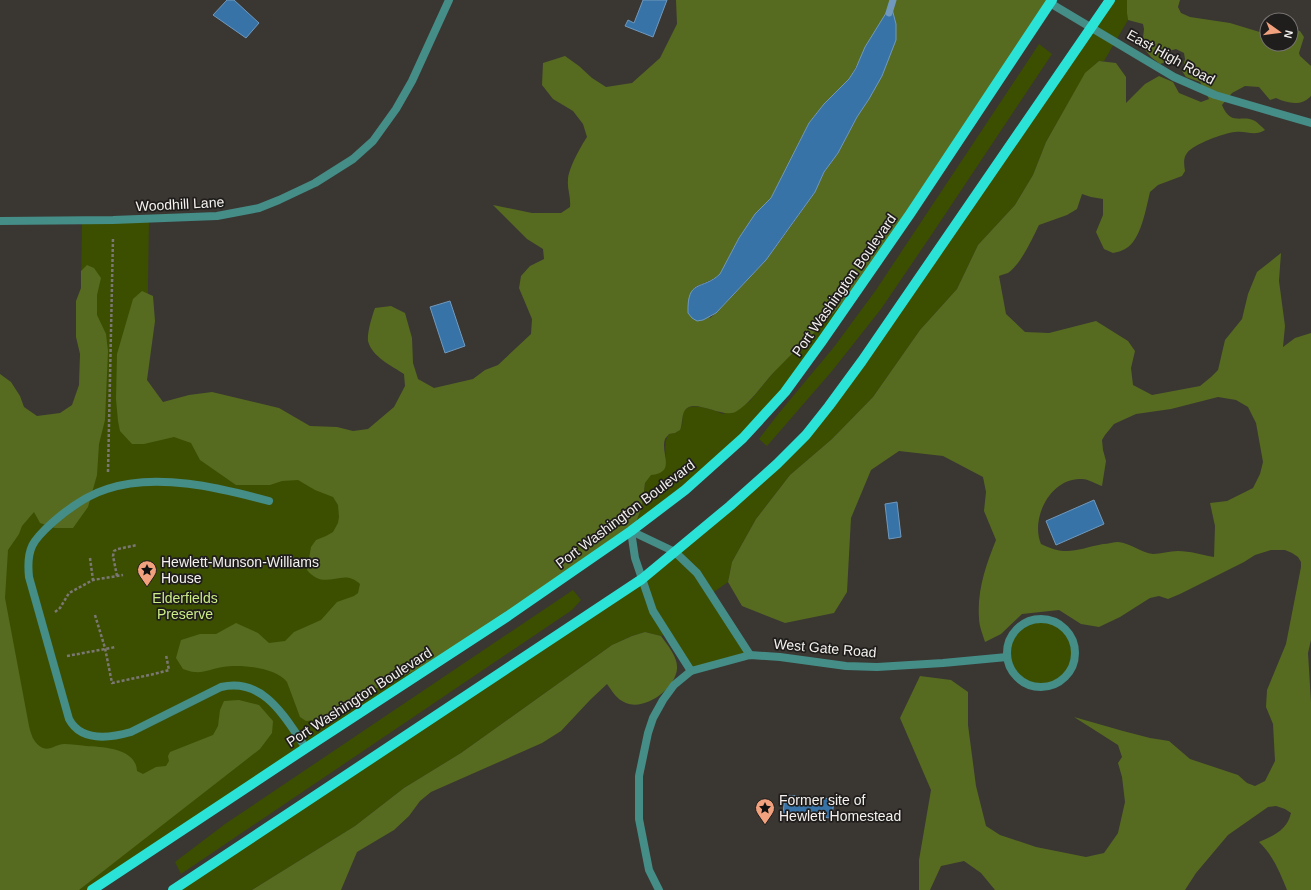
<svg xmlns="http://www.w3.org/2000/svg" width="1311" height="890" font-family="Arial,sans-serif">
  <rect width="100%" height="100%" fill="#3a3632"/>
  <!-- green -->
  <g fill="#3c4f00">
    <polygon points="1111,0 1127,0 1127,13 1128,20 1104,61 1099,61 1085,74 1046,142 1033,175 1015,205 978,245 957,289 920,330 873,397 832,439 790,475 756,519 732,562 728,582 711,594 750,655 691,671 667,633 661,636 645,632 632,636 612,645 461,753 404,788 355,826 252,890 173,890 642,579 806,435"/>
    <polygon points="1039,44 1052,54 932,234 881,309 832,371 767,446 759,439 779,413 834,347 876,290"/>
    <polygon points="149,219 146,416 273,413 447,656 92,890 0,890 0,420 79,418 82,221"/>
    <path d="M854 290 822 339 743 438 634 528 642 506 645 483 648 478 666 457C665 448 664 442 669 434L675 433C677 432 681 429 682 426 683 422 681 416 684 411 690 401 715 410 723 414L749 402 778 367 821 326Z"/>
    <polygon points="573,590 581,600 572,610 181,874 175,862 225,824"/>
    <circle cx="1041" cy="653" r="34"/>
  </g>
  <!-- forest -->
  <g fill="#566b20" fill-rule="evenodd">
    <path d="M676 0H1052L854 290C843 302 832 315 821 326 807 340 792 353 779 367 764 381 754 400 737 411 724 420 694 397 685 410 681 416 683 424 680 430L675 433 669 434C668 436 666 437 665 439 660 453 677 473 651 475L645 483 642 506 634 528 447 656 355 698 327 715 315 720 306 721 300 717 287 682C275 667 240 664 223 667 214 668 204 673 195 672 191 672 187 670 183 669L176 658 181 640 200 634H216L236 623 258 633 269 643 285 641 294 632 321 620 337 602 354 596 358 593 360 584C342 566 326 593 307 570L311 547 316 540 326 536 333 532 338 523 339 517 338 505 333 497 315 490 298 480 282 481 270 485H236L200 460 191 443 174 437 144 444H132L120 431 118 421 116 399 117 354 133 299 142 291 153 296 155 321 147 380 163 402 189 395 212 392 279 408 310 426 337 427 353 431 368 429 394 407 405 386 404 374C392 366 372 357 368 341 367 333 372 316 375 308L391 306 405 313 412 338 413 363 418 379 434 388 473 379 485 370 498 365 531 334 532 319 519 288 521 276 530 266 544 259 543 249 527 239 493 205 532 213H561L570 207C571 196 567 189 568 180 568 169 581 146 587 137L583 124 573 111 553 99 542 85 543 63 565 56 579 66 592 78 606 87 632 83 660 58 677 24ZM891 5 869 99 857 117 838 153 824 172 815 192 791 226 766 260 716 313 710 318 694 288C702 283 712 281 720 274L739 238 755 214 771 198 809 123 824 104 849 79Z"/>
    <path d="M1127 0H1180L1178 7 1181 13 1190 17 1230 23 1263 33H1267V44H1291V29L1300 31 1304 37 1299 53 1300 56 1311 66V96C1301 107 1287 103 1276 98L1270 100 1259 87 1245 86 1232 93 1222 105C1231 127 1242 114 1255 121 1258 123 1262 127 1265 130 1254 137 1246 130 1235 132 1224 133 1194 144 1187 153 1183 158 1184 165 1185 171L1182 176 1158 185 1150 192C1146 208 1141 241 1125 249 1122 251 1117 252 1113 253L1104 249 1096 232 1103 215V199L1091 197 1082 194 1077 209 1067 215 1039 225C1032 239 1021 264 1008 273 1005 274 1001 275 999 276L1006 314 1025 332 1049 333 1096 321 1128 341 1135 351 1131 368 1133 385 1152 395 1200 386 1211 377 1218 370 1225 340 1242 319 1248 294 1257 272 1281 253 1279 281 1285 326 1283 347 1295 338 1311 333V640L1308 653 1311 702V890H1287C1280 873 1273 855 1259 842 1275 835 1287 830 1291 813L1285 809 1276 806 1268 807 1228 835 1196 873 1185 890H995L981 873 964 861 941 866 930 890H919V860L931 790 900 718 920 676 951 680 968 692V725L976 786 986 826 1000 835 1036 847 1086 857 1104 853 1118 833 1125 802 1122 777 1118 763 1122 757 1118 745 1074 717 1123 731 1150 738 1169 741 1190 759 1238 775 1247 783 1255 786 1265 781 1275 761 1273 724 1266 707 1267 690 1286 644 1301 567V562L1298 557 1292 553 1285 550H1271L1255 555 1244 562 1180 594 1168 599 1159 596 1150 598 1120 617 1099 627 1081 624 1059 610 1022 614 1001 634 985 642C983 635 979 626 979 618 977 590 986 565 996 540L984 511 986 492 983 477 943 456 899 451 871 470 851 518 847 592 834 613 785 623 742 606 728 582 732 562 756 519 790 475 832 439 873 397 920 330 957 289 978 245 1015 205 1033 175 1046 142 1085 73 1099 61 1116 63 1126 77V103L1145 84 1159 76 1173 82 1179 93 1201 102 1209 99 1200 82 1186 77 1182 71 1185 59 1184 53 1176 49 1169 51 1166 62 1160 64 1151 57 1142 46 1144 29 1143 24 1128 20 1127 13ZM1218 397 1236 400 1248 407 1256 423 1263 462 1260 474 1253 488 1227 501 1210 503 1215 526 1214 557C1202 555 1190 551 1178 551 1169 551 1161 554 1153 554 1141 553 1131 543 1118 542 1114 542 1108 544 1103 544 1077 549 1067 557 1041 544 1030 518 1051 477 1082 479 1088 479 1096 484 1102 486L1106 461 1103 450 1102 440 1105 435 1114 424 1136 414 1171 409Z"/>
    <path d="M87 265 94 268 101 278 97 295V315L106 334 108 351 105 420 99 444 97 475 88 507 73 528H55L40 523 34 512 22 526 19 534 8 550 5 598 29 726C31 734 33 742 41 747 49 752 56 744 64 744 71 744 79 745 86 746 103 747 136 748 137 771L143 774 156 767 166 766 169 761 168 756 170 752 213 735 218 726 220 710 224 701 239 700 259 705 273 721 272 733 260 749 79 890H0V374L11 382 20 396 24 407 37 416 60 413 72 405 79 385 80 354 76 337V301L81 288V271Z"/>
    <path d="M645 632 661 636C668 646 678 657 677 669 675 689 645 711 626 703 616 699 613 692 607 684L590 700 561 731 542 743 431 792 420 801 409 816 394 830 357 852 341 890H252L355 826 404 788 461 753 612 645 632 636Z"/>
  </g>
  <!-- water -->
  <g fill="#3873a7" stroke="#7099bd">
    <polygon points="227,0 234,0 259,23 246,38 213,15"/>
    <polygon points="643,0 667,0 653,37 625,26 628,20 634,23"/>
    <path d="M891 5 896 24V40L882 76 869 99 857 117 838 153 824 172 815 192 766 260 716 313 703 320 697 321 692 318 688 313C687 278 702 291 720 274L739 238 755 214 771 198 809 123 824 104 849 79 856 68 865 47Z"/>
    <polygon points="450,301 465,346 445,353 430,307"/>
    <polygon points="1094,500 1104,524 1056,545 1046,521"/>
    <polygon points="897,502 901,537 889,539 885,504"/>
    <polygon points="785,795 834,799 832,818 783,814"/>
  </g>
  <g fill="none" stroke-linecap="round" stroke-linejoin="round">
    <!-- stream -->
    <polyline stroke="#7099bd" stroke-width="7" points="889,13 893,0"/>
    <!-- path -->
    <g stroke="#7b7774" stroke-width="2.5" stroke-dasharray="3 2" stroke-linecap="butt">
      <polyline points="108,472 113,237"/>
      <polyline points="90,558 93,580"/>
      <polyline points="117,576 113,556 114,551 118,549 137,545"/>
      <polyline points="55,612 60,608 69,593 93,580 123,575"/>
      <polyline points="95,615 105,648 112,683 154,674 169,670 166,655"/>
      <polyline points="67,656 116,647"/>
    </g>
    <!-- lane -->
    <path stroke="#458d87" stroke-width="8" d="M269 501C221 488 156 472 107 489 88 495 69 508 53 522 33 540 26 548 29 577L69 719C81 742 110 738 131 732L221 687C264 677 285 718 306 748"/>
    <!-- street -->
    <g stroke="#458d87" stroke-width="8">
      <polyline points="1050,3 1174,77 1215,95 1311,123"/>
      <polyline points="0,221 113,220 217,216 259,208 279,200 315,183 353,159 373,141 396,109 412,81 449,0"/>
      <polyline points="631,531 675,552 697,573 750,655"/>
      <polyline points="631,531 635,558 653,611 691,671"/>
      <circle cx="1041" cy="653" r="34"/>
      <polyline points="659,890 649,870 639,819 639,776 648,733 653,718 663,700 674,685 691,671 750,655 780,657 846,666 877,667 943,663 1007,657"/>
    </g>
    <!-- primary -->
    <g stroke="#2ae3d6" stroke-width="10">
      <polyline points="92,890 312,744 508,616 631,531 685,490 743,438 785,392 822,341 910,214 1052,0"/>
      <polyline points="173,890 642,579 730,506 777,464 806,435 829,406 862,361 1110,0"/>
    </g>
  </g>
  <!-- icons -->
  <defs>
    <g id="sight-pin" transform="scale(1)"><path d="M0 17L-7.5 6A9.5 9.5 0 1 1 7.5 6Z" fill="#f1a17d" stroke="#201e1c"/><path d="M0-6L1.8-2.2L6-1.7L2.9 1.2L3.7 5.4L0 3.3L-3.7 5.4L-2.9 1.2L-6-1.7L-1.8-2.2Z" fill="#111"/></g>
  </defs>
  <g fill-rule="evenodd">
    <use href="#sight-pin" x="147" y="570"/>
    <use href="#sight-pin" x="765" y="808"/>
  </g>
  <g text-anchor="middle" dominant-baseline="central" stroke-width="3.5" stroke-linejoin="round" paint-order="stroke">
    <!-- street labels -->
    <g font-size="14" fill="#f4f1ef" stroke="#201e1c">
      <text transform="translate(1171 57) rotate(29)">East High Road</text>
      <text transform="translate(180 204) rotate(-3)">Woodhill Lane</text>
      <text transform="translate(844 285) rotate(-55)">Port Washington Boulevard</text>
      <text transform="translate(625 514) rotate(-37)">Port Washington Boulevard</text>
      <text transform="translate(825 648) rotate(5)">West Gate Road</text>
      <text transform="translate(359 697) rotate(-33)">Port Washington Boulevard</text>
    </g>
    <!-- poi labels -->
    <g font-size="14" fill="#f4f1ef" stroke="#201e1c" text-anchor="start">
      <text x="161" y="562">Hewlett-Munson-Williams<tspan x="161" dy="16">House</tspan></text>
      <text x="779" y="800">Former site of<tspan x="779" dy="16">Hewlett Homestead</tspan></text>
    </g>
    <!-- park labels -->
    <g font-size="14" fill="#cbeb85" stroke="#201e1c">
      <text x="185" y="598">Elderfields<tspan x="185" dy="16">Preserve</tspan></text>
    </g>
  </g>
  <!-- north arrow -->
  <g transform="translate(1279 32) rotate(104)"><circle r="19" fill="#201e1c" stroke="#757270"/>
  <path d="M0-3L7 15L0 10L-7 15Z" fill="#f1a17d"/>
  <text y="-6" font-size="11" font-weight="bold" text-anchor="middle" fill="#f4f1ef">N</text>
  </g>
</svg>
